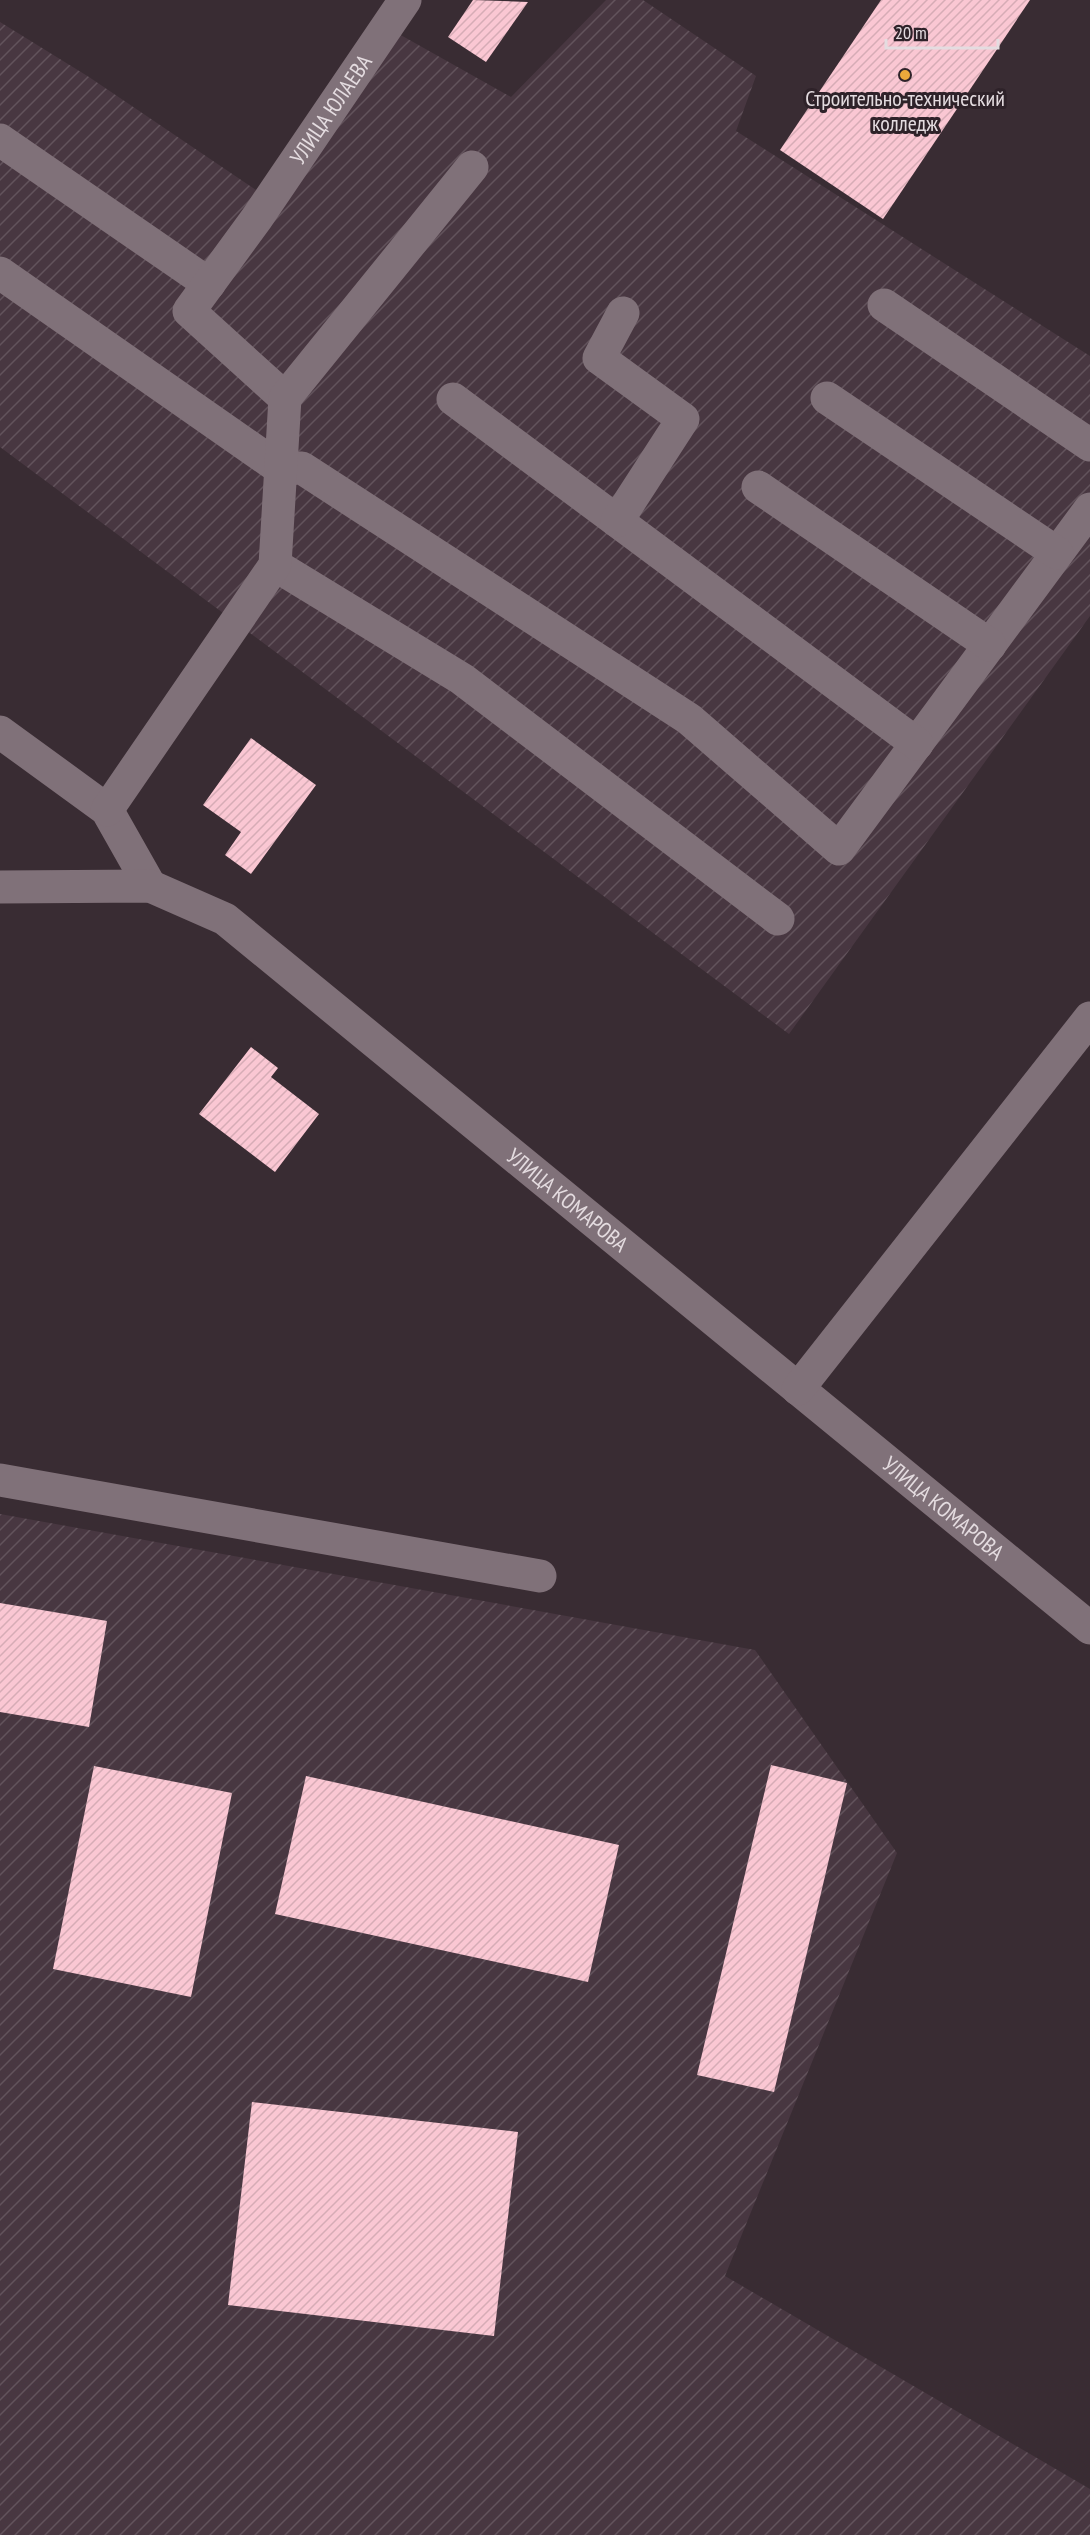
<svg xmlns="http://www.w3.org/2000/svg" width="1090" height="2535" font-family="'PT Sans Narrow',sans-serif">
  <defs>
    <pattern id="industrial-furrows" width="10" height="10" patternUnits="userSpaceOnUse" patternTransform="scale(1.5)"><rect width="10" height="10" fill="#483741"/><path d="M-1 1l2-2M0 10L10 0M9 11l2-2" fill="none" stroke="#62535c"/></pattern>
    <pattern id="building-hatch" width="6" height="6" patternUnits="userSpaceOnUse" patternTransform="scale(1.5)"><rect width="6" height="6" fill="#fac7d3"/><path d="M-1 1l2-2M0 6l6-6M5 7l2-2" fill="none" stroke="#d6acb6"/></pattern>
  </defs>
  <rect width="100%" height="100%" fill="#392c33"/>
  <!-- industrial -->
  <g fill="url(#industrial-furrows)">
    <polygon points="606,0 643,0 756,76 736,131 1090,356 1090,616 789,1034 0,447 0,22 89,77 262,194 374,20 511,97"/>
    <polygon points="0,1514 755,1650 897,1853 725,2276 1090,2489 1090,2535 0,2535"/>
  </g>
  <!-- building -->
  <g fill="url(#building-hatch)">
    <polygon points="473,0 528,2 486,62 448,37"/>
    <polygon points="881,0 1030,0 883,219 780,150"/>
    <polygon points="251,738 316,785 251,874 225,855 241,832 203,805"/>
    <polygon points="251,1047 278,1068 271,1077 319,1114 275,1172 199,1114"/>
    <polygon points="0,1603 107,1621 89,1727 0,1712"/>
    <polygon points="771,1765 847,1783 774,2092 697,2075"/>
    <polygon points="94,1766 232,1793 191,1997 53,1969"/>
    <polygon points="306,1776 619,1845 588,1982 275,1914"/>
    <polygon points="252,2102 518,2132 494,2336 228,2305"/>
  </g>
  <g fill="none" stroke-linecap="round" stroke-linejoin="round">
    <!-- minor -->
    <g stroke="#807179" stroke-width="33">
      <polyline points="0,140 209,284"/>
      <polyline points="0,273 281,469 302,468 689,719 839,849 1090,509"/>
      <polyline points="884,305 1090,445"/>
      <path id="s1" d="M285 398 189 311 257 218 405 0"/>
      <polyline points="827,398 1057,553"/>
      <polyline points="453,399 917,744"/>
      <polyline points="758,487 990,645"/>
      <polyline points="617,521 683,419 599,358 623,313"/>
      <polyline points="275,565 462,679 778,919"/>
      <polyline points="0,732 107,810 150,886"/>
      <polyline points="107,810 275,565 285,398 472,167"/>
      <path id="s2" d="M0 887 150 886 225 919 1090 1628"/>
      <polyline points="798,1389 1090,1018"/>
      <polyline points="0,1480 540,1576"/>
    </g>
  </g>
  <!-- markers -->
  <circle fill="#eca93b" stroke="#2e2229" stroke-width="2" cx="905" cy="75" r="6"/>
  <g text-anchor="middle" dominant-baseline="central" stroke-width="6" stroke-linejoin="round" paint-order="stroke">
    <!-- poi labels -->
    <g font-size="22" fill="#e4dce0" stroke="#2e2229">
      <text x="905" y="98">Строительно-технический<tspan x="905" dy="25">колледж</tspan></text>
    </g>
    <!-- street labels -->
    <g font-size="22" fill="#e4dce0" stroke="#2e2229">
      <text stroke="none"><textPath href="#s1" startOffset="376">УЛИЦА ЮЛАЕВА</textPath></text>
      <text stroke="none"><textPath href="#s2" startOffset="675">УЛИЦА КОМАРОВА</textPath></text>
      <text stroke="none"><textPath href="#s2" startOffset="1161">УЛИЦА КОМАРОВА</textPath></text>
    </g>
  </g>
  <!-- scale -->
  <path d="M886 39v9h112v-9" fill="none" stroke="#e4dce0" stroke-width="3"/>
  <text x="895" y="39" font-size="18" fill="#e4dce0" stroke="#2e2229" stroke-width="4.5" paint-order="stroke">20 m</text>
</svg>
